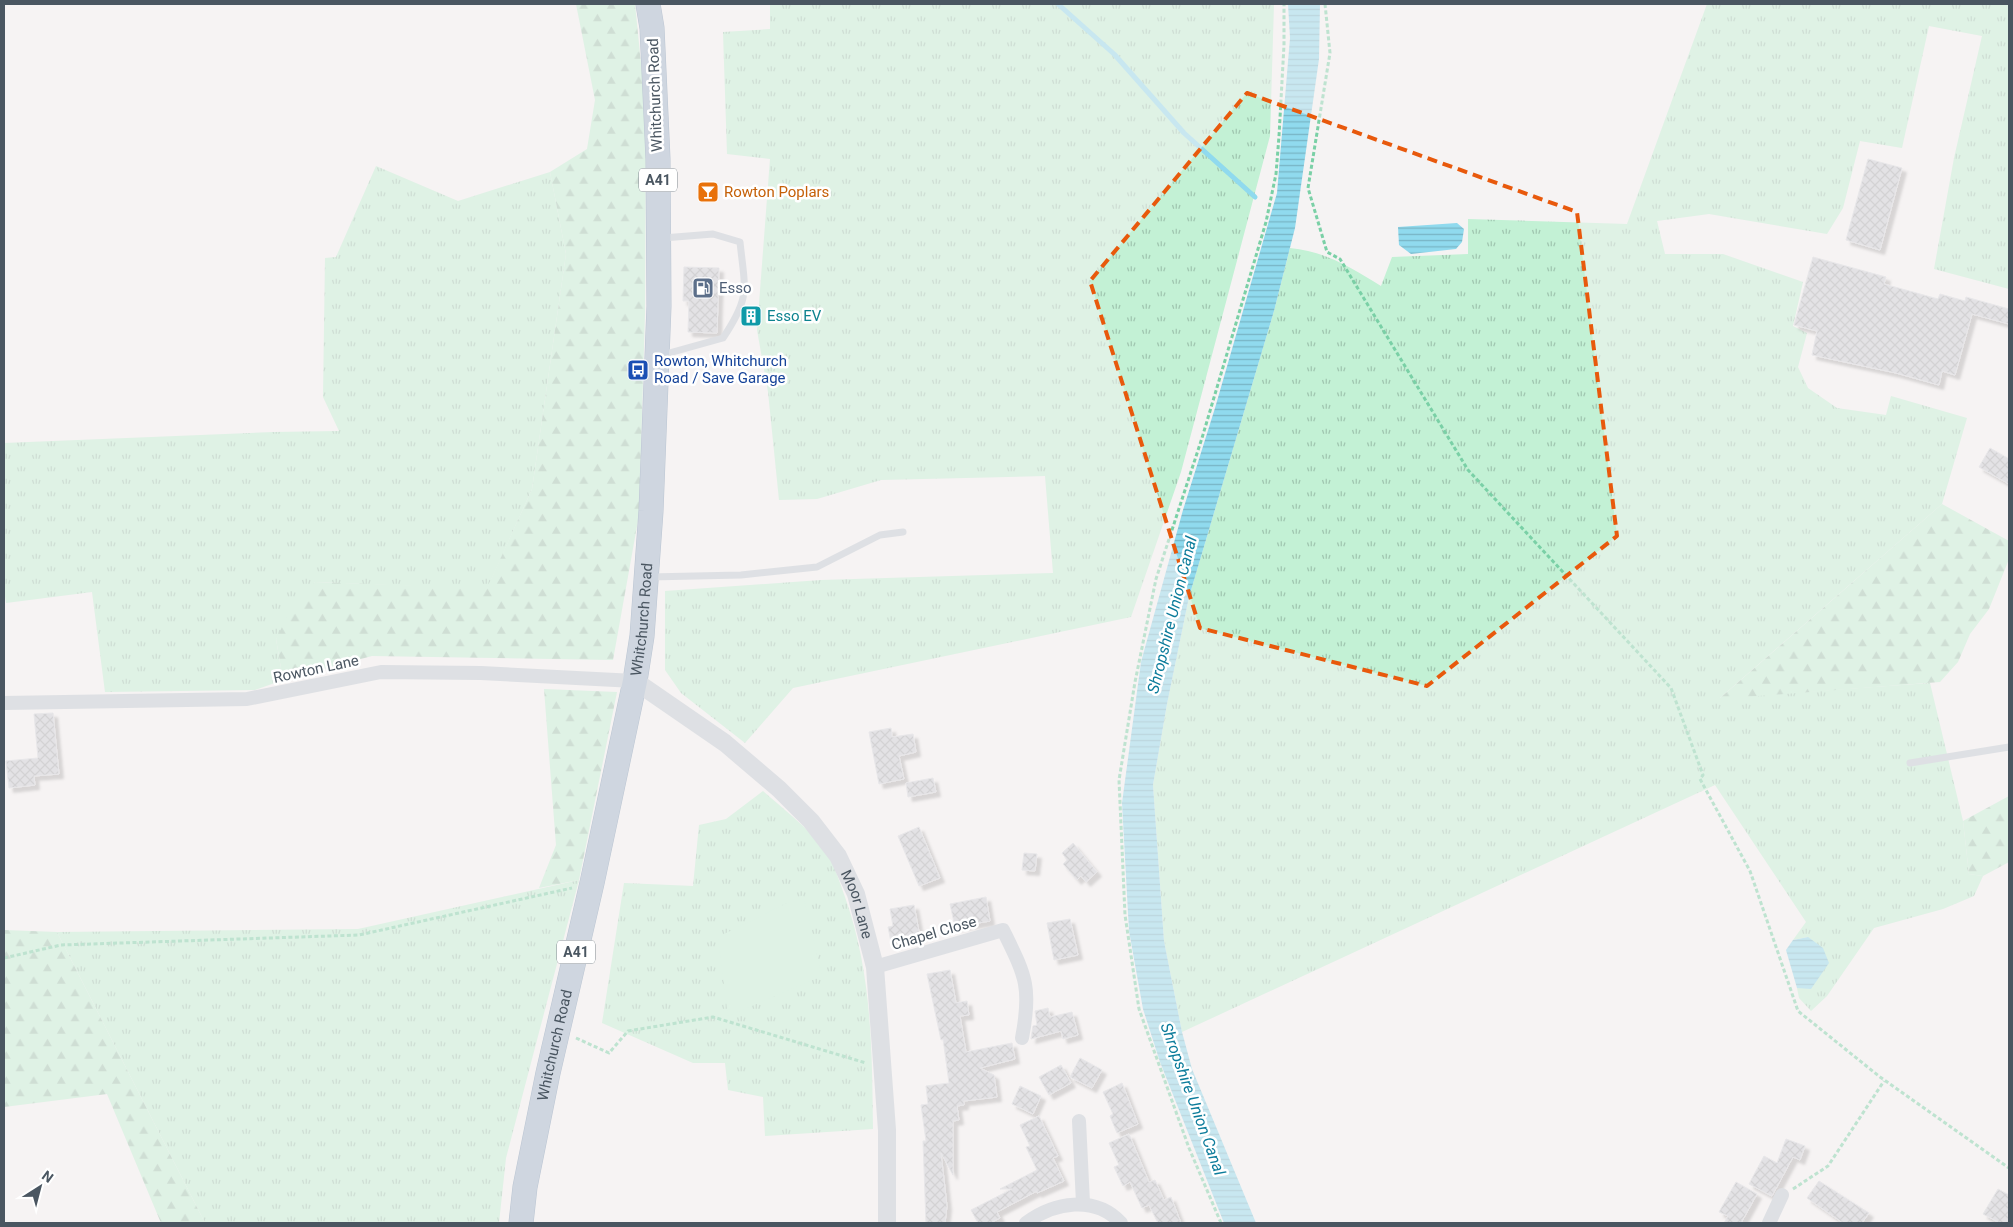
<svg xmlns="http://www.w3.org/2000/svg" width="2013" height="1227" font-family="Roboto,sans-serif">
  <defs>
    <pattern id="grass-tufts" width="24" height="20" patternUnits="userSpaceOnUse" patternTransform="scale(1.25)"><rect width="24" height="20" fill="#c3f1d5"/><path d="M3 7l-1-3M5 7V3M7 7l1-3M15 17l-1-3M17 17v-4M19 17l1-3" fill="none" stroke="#a0c6b0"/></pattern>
    <pattern id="forest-firs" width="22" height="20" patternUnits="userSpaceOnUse" patternTransform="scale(1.25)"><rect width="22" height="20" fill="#c3f1d5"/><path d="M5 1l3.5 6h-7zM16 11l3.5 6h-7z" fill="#a0c6b0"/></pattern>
    <pattern id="water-rules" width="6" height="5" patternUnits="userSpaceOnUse" patternTransform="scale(1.25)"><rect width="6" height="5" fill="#90daee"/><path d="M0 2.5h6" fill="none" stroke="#78b4c4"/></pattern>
    <pattern id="building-cross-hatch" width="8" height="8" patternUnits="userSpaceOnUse" patternTransform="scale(1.25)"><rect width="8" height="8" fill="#cdcfd5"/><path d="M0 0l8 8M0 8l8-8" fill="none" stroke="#a8abb0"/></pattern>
    <filter id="shadow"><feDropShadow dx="4.5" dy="4.5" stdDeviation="1" flood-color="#0004"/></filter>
  </defs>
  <rect width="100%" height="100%" fill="#f5f3f3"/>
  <!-- grass -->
  <g fill="url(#grass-tufts)">
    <polygon points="770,4 1274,4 1270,136 1181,472 1131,617 793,688 745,743 681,693 665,670 665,591 821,580 1053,573 1045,476 881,480 817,499 779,500 768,392 757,330 770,159 727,154 723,32 770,29"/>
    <path d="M1707 4H2009V289L1934 269 1954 158 1982 36 1929 26 1902 148 1860 141 1843 208 1827 234 1709 214 1657 221 1665 254H1723L1803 282 1793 326 1807 333 1798 367 1808 388 1837 408 1886 415 1891 396 1967 418 1942 504 1720 698 1930 683 1963 821 1969 874 1983 876 1974 896 1943 909 1874 928 1827 996 1811 1011 1799 998 1797 988H1811L1808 937 1793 940 1806 922 1715 785 1182 1032 1164 941 1153 785 1167 704 1189 597 1274 311 1290 248C1325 251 1352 268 1381 286L1392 257 1468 254V219L1627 224Z"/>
    <polygon points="376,166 458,201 550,172 566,254 532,489 487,589 315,582 276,639 283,680 255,690 105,692 92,592 6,603 4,590 4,443 274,432 339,431 323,397 325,258 336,257"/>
    <path d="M763 791C782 808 815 833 828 855 835 867 840 883 845 897 872 974 872 1048 873 1129L765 1136 763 1097 728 1090 725 1063H693L602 1023 624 883 693 886 699 825 726 819Z"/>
    <polygon points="579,880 506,1158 499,1223 205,1223 57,932 358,929"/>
  </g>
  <!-- forest -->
  <g fill="url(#forest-firs)">
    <polygon points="576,4 635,4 646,113 645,314 639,515 613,660 372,656 283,680 276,639 294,603 315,582 487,588 532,489 566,254 550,172 587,149 595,100"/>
    <polygon points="1942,504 2009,541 2009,559 1989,609 1970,634 1958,662 1940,682 1719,699"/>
    <polygon points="544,689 617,692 579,880 539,888 556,845"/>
    <polygon points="2009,796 2009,862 1983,876 1969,874 1963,821"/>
    <polygon points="4,930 57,932 205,1223 161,1223 107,1094 4,1107"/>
  </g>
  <!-- pitch -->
  <polygon fill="#c3f1d5" points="803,895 822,976 728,1016 718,937"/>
  <!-- water -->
  <g fill="url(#water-rules)">
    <polygon points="1288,4 1320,4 1319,59 1295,228 1274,311 1189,597 1167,704 1153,785 1164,941 1182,1032 1192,1069 1256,1223 1224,1223 1160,1062 1143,1009 1129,931 1122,803 1141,662 1183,510 1215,408 1277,193 1290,38"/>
    <polygon points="1457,223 1464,229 1462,242 1456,249 1411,254 1399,245 1398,227"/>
    <polygon points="1808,937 1823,948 1829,963 1811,989 1797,988 1786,950 1793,940"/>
  </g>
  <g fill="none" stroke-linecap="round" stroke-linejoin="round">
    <!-- stream -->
    <polyline stroke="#90daee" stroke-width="5" points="1058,4 1114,54 1184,133 1255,197"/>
  </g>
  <!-- building -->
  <g fill="url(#building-cross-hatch)" stroke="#d7d9de" filter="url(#shadow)">
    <polygon points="1868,159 1902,168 1880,250 1846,240"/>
    <polygon points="1813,257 1886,277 1884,284 1938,299 1940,294 1965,301 1966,297 2009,309 2009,324 1972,314 1955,375 1942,371 1939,385 1896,373 1812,355 1817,331 1794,325"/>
    <polygon points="684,267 719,268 717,333 688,332 689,301 683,301"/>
    <polygon points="1990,448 2009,459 2009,484 1979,467"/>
    <polygon points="53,713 59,774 34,776 35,785 9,788 6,761 38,758 34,714"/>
    <polygon points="891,728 892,737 913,734 916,752 899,756 904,779 879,784 869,732"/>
    <polygon points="933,778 936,792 908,797 906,783"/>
    <polygon points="919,827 940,878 919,886 898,836"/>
    <polygon points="1073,843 1097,872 1086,882 1081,876 1077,880 1063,864 1067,860 1062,853"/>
    <polygon points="1024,853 1037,854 1035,871 1022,870"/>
    <polygon points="986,897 990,921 955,927 950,904"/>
    <polygon points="914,905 920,937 891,942 888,927 893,926 890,909"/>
    <polygon points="1070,919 1078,955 1054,960 1047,923"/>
    <polygon points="950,970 956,1003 967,1001 969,1015 960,1016 966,1052 1012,1043 1015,1059 980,1068 994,1075 997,1097 964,1101 964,1105 957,1106 959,1120 953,1121 953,1175 941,1153 947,1206 945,1223 926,1223 923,1141 926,1141 921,1105 928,1104 926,1086 949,1083 943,1039 941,1040 927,974"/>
    <polygon points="1048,1008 1050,1017 1072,1012 1078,1035 1063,1039 1061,1031 1031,1039 1033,1026 1037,1025 1035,1011"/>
    <polygon points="1080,1058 1102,1070 1092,1088 1070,1077"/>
    <polygon points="1061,1065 1071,1083 1049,1095 1039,1077"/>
    <polygon points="1122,1083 1138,1124 1117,1133 1110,1116 1113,1114 1103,1092"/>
    <polygon points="1020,1086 1041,1096 1033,1114 1012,1104"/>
    <polygon points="1039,1116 1058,1156 1053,1158 1064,1181 1037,1193 1037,1191 997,1212 1000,1218 990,1223 978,1223 971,1210 1012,1189 1000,1189 1037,1170 1026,1147 1030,1146 1020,1125"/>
    <polygon points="1129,1134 1149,1182 1155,1180 1164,1200 1171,1197 1181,1223 1158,1223 1149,1205 1142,1208 1130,1182 1123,1186 1114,1167 1119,1165 1109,1143"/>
    <polygon points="1786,1139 1805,1146 1800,1160 1793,1157 1772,1196 1749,1184 1764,1156 1777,1163"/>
    <polygon points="1819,1181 1869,1213 1862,1223 1843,1223 1807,1198"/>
    <polygon points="1736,1182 1757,1194 1741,1223 1724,1223 1728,1216 1719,1212"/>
    <polygon points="1998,1189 2009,1195 2009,1223 2000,1223 1983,1214"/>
  </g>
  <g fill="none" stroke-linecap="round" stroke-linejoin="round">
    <!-- trunk casing -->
    <g stroke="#7690ad" stroke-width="25">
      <g id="trunk">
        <path id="s2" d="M521 1223 525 1187 548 1073 592 883 635 681 642 636 651 511 659 306 658 159 652 28 648 4"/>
      </g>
    </g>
    <!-- path -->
    <g stroke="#7ad0a6" stroke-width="3" stroke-dasharray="4 2.5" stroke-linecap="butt">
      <polyline points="1325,4 1330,53 1308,188 1327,252 1340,259 1468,470 1671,688 1703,775 1700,779 1750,871 1798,1011 1880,1077 2009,1168"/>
      <polyline points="4,958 61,945 359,935 572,888"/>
      <polyline points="576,1038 609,1053 628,1031 713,1017 866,1063"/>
      <polyline points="1793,1189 1828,1166 1884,1081"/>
      <polyline points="1221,1223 1189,1148 1139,1009 1125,915 1119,780 1135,682 1156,579 1202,438 1266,222 1276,174 1279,136 1284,45 1284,4"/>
    </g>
    <!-- service -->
    <g stroke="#c1cad2" stroke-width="7">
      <path d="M662 355 723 338C751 296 745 290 740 242L713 234 663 238"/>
      <polyline points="649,577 741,575 817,567 880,535 903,532"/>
      <polyline points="1910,763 2009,747"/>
    </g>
    <!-- minor -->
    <g stroke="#c1cad2" stroke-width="14">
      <polyline points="4,703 247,699 381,672 481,673 635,681"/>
      <path d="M875 967 1003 930C1025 975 1032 986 1022 1038"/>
      <polyline points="1079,1121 1083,1203"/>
      <path d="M1026 1223C1054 1202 1095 1195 1121 1223"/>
      <polyline points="1769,1223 1782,1195"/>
    </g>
    <!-- tertiary -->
    <path stroke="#c1cad2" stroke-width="18" id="s1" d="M635 681 725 743 779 789 811 821 838 856 856 894 875 967 887 1130V1223"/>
    <!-- trunk -->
    <use href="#trunk" stroke="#9fb4c9" stroke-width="24"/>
  </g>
  <!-- marked area -->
  <path d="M0 0H2013V1227H0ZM1247 93 1577 212 1617 536 1427 686 1200 628 1090 281Z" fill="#f5f3f3" fill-opacity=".55" fill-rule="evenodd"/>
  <path fill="none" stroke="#e8590c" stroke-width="4" stroke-dasharray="10 6" stroke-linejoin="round" d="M1247 93 1577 212 1617 536 1427 686 1200 628 1090 281Z"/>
  <!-- icons -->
  <defs>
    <g id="bar-square" transform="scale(1.125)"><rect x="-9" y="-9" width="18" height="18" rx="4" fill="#e8710a" stroke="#fff"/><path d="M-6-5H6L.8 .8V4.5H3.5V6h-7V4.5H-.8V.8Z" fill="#fff"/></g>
    <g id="fuel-square" transform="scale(1.125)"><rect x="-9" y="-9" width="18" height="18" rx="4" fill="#5c6f8a" stroke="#fff"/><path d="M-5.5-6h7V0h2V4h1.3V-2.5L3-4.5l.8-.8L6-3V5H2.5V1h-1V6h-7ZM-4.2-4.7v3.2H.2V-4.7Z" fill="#fff"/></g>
    <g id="building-square" transform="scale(1.125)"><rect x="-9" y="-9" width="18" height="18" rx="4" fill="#0f9aa8" stroke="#fff"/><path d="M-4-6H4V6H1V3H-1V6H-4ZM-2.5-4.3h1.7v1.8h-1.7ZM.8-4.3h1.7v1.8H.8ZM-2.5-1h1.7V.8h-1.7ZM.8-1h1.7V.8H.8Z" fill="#fff"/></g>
    <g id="bus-square" transform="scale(1.125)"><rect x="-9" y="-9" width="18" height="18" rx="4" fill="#1a4fb4" stroke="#fff"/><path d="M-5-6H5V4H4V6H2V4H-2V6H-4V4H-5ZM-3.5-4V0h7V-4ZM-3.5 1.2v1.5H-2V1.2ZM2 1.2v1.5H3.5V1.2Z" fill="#fff"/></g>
  </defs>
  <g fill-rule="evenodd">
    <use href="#bar-square" x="708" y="192"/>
    <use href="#fuel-square" x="703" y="288"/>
    <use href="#building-square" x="751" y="316"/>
    <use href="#bus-square" x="638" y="370"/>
  </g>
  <g text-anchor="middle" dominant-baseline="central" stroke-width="5" stroke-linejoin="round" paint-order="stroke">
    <!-- shield labels -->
    <g fill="#fff" stroke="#808990" stroke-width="1">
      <rect x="639" y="168.5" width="38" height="23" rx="4"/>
      <rect x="557" y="940.5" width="38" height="23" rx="4"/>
    </g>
    <g font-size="14" font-weight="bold" fill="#4a5661">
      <text x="658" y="180">A41</text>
      <text x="576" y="952">A41</text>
    </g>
    <!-- street labels -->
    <g font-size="15" fill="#4a5661" stroke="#fff">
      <text transform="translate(655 95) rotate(-92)">Whitchurch Road</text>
      <text stroke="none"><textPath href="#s2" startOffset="616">Whitchurch Road</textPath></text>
      <text transform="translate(316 669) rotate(-12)">Rowton Lane</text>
      <text stroke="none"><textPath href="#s1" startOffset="322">Moor Lane</textPath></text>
      <text transform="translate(934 933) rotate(-16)">Chapel Close</text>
      <text stroke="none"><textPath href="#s2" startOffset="181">Whitchurch Road</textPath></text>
    </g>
    <!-- food labels -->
    <g font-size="15" fill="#c56008" stroke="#fff" text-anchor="start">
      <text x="724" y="192">Rowton Poplars</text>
    </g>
    <!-- service labels -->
    <g font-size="15" fill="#4e5e75" stroke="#fff" text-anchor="start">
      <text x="719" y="288">Esso</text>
    </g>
    <!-- culture labels -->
    <g font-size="15" fill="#0d838f" stroke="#fff" text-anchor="start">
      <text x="767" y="316">Esso EV</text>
    </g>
    <!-- transit labels -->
    <g font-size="15" fill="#164399" stroke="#fff" text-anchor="start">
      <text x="654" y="361">Rowton, Whitchurch<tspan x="654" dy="17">Road / Save Garage</tspan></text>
    </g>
    <!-- water labels -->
    <g font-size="16" font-style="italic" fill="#0c7c9b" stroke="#fff">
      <text transform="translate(1172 615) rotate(-76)">Shropshire Union Canal</text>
      <text transform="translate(1193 1099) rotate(70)">Shropshire Union Canal</text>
    </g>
  </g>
  <!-- border -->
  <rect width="2013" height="1227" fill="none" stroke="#4a5661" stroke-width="10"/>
  <!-- north arrow -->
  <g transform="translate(40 1187) rotate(36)" stroke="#ffffff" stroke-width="4" paint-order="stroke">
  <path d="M0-4L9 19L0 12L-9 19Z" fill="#4a5661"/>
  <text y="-8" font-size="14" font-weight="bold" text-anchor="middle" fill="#4a5661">N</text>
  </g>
</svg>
